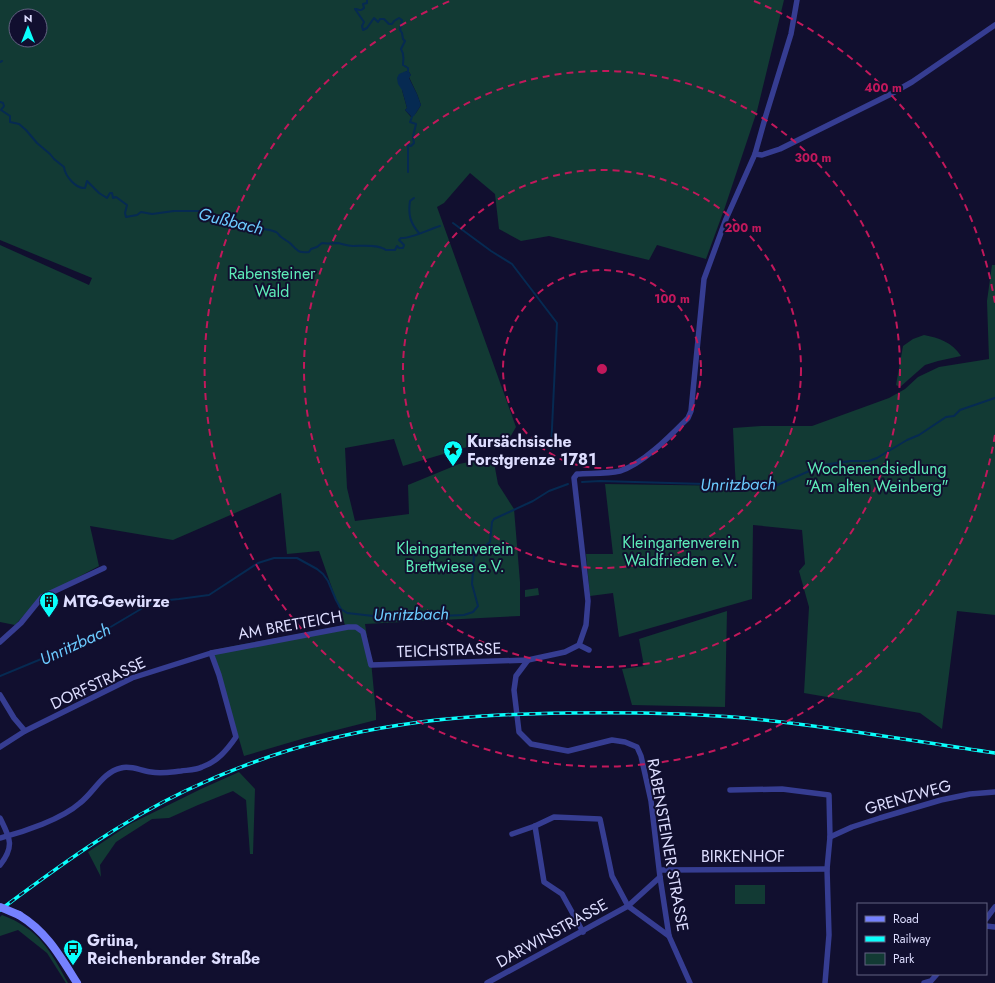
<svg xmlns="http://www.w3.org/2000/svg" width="995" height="983" font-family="Jost,sans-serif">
  <rect width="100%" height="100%" fill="#110f2f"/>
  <!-- green -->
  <g fill="#123a34" fill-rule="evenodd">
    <path d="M0 0H784L757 111 724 210 706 259 657 245 649 260 549 236 521 241 499 229 495 194 470 173 444 203 437 207 516 427 509 439 484 442 403 466 394 439 345 448 347 488 355 521 409 514 408 485 459 464 493 457 498 484 514 509 520 582V616L365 624 371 661 376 713V720L305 738 244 756 213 650 345 625 319 551 287 554 281 493 173 540 90 526 99 566 41 597 15 625 0 622V245L89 285 92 278 0 240ZM16 16H40V40H16ZM406 71 409 72 411 75 409 77 417 94 421 105 416 113 411 117 405 110 407 108 402 90Z"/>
    <polygon points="992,265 995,265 995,615 957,611 942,729 920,713 804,693 809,607 799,571 805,564 802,530 753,525 752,599 619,637 613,593 590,596 586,554 613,554 605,484 736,486 735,471 733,428 761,426 812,426 889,398 905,389 918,377 939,367 989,359 987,301"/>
    <path d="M924 335C939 338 952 342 961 356L938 361 925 365 900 387 896 385 903 346 913 339Z"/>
    <polygon points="538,588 539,595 525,597 525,590"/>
    <polygon points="727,611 725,707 632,705 622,669 644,666 639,639"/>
    <polygon points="239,772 255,789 253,854 250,854 246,800 233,791 198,805 169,818 152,819 116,842 100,865 101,877 88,852 130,824 201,789"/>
    <rect x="735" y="885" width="30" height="19"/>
    <path d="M2 915C39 929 50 950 68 983H66L47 953 18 930 0 936V917Z"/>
  </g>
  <!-- water -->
  <polygon fill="#062a52" points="406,71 409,72 411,75 409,78 417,94 421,105 414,116 412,117 405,110 407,108 402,90 398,84 397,78 399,74"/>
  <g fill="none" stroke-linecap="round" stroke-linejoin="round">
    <!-- stream -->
    <g stroke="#062a52" stroke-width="2">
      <path d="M367 0V3L363 4 364 8C359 13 359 8 355 9L364 22 362 26 363 30 367 28 374 18 378 22 380 19H384L389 24H392L394 21 399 18 402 20 400 30 402 33 403 39 405 41 401 49C405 55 403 59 403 65L408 68V72"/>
      <polyline points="0,62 2,61"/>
      <path d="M0 102 3 103 4 106 1 110 10 116V122L19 124 26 130 37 143 50 154 54 159 64 167C65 176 76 189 85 188L87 181 99 193 107 198 110 193H112L113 198 116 197 127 205 125 213 126 217 137 215 141 212 152 214 174 211H198L212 217 225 218 233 221H238C248 229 264 227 276 232 279 234 278 234 280 236 283 239 288 241 291 244 298 251 298 253 309 252L311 249 317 247 322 243C328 244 332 243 338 243 343 244 347 246 353 246 362 246 378 244 386 250H395L397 246 399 248H403L404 245 399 240 401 238C410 239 430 229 440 226"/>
      <polyline points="408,172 408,145 411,146 414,143 413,137 416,124 410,122 412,117"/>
      <path d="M414 198 410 201C408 214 410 223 419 233"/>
      <polyline points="453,223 491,251 512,264 557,323 551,449"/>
      <polyline points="582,482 600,481 740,485 757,487 775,486 823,465 851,461 869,461 877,458 907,440 919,435 946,417 954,416 960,410 995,398"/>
      <polyline points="0,676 92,638 146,606 159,601 179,599 209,595 258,563 274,558 297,558 317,569 323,574 328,581 336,600 341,609 347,613 391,618 464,615 473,612 478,606 472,584 474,555 490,542 492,522 494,519 533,501 549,491 568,484"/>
    </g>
    <!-- minor -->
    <g stroke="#363d92" stroke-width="5.5">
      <polyline points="755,154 762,155 780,149 889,95 912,82 995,25"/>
      <polyline points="0,642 21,623 42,597 104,568"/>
      <polyline points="579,645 589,650"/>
      <polyline points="528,660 516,676 514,690 519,732 531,744 568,751 612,740 625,742 637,747 641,756 651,801 660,877 669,936 690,983"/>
      <polyline points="0,695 14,718 25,731"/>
      <path d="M0 747 25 731 132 678 211 653 348 627H356L363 632 371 665 528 660 565 652 579 645 586 625 588 601 574 478 577 474C591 473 606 474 620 471 643 464 671 435 688 418L691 411 704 279 726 219 755 154 766 115 791 34 797 0"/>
      <polyline points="730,790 782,789 829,795 830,837 827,869 829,935 825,983"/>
      <path d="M0 818C10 838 15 846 0 865"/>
      <polyline points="535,826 544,882 562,894 583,932"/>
      <polyline points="512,834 535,826 554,817 600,819 612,876 628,906 669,936"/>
      <polyline points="830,837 852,827 880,818 941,800 970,794 995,792"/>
      <path d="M0 838C24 832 62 819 80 803 94 792 103 772 121 768 131 765 141 771 151 772 161 774 171 772 181 771 188 770 196 770 202 767 217 762 227 750 236 737L219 675 211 653"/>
      <polyline points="660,870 827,869"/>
      <polyline points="986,919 995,907"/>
      <polyline points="986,926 995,927"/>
      <polyline points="487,983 628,906 660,877"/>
      <polyline points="924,983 931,981 937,974"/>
    </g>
    <!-- secondary -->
    <path stroke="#7581ff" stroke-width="8" d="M19 915C47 932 60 956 77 983"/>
    <!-- rail casing -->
    <g stroke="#0afffc" stroke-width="3.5">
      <path id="rail" d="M0 910C59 866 118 823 185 791 252 759 326 736 400 725 455 716 511 714 567 713 627 712 686 713 745 718 829 726 912 741 995 753"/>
    </g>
    <!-- rail -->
    <use href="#rail" stroke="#110f2f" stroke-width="2" stroke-dasharray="6" stroke-linecap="butt"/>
    <!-- secondary-bridge -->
    <polyline stroke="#7581ff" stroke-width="8" points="0,907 19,915"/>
  </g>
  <!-- distance rings -->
  <g fill="none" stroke="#c2185b" stroke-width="2" stroke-dasharray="7 5">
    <circle cx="602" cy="369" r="99"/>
    <circle cx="602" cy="369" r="199"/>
    <circle cx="602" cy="369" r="298"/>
    <path d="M995 435A398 398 0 1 1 450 1M754 1A398 398 0 0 1 995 303"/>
  </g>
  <!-- icons -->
  <defs>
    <g id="sight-pin" transform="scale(1)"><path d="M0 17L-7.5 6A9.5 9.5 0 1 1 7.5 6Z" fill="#0afffc" stroke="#110f2f"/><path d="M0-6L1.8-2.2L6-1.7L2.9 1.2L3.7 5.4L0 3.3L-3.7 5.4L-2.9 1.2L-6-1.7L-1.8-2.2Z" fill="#111"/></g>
    <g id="building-pin" transform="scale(1)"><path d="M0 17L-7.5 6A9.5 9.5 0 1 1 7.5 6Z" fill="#0afffc" stroke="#110f2f"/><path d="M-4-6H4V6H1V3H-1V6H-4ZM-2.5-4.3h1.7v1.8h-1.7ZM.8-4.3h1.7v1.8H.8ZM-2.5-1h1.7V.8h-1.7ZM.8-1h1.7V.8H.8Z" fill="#111"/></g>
    <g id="bus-pin" transform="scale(1)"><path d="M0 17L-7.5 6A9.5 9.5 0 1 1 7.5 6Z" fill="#0afffc" stroke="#110f2f"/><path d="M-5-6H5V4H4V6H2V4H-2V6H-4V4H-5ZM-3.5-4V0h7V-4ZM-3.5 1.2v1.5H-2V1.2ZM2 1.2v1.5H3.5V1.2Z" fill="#111"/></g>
  </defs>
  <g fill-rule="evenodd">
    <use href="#sight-pin" x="453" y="450"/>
    <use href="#building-pin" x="49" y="601"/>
    <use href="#bus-pin" x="73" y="949"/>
  </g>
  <g text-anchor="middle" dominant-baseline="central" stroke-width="4" stroke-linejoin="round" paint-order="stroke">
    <!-- park labels -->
    <g font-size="16" fill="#5decb8" stroke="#110f2f">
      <text x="272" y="273">Rabensteiner<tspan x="272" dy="18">Wald</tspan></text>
      <text x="877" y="468">Wochenendsiedlung<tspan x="877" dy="18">"Am alten Weinberg"</tspan></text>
      <text x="681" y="542">Kleingartenverein<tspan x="681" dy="18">Waldfrieden e.V.</tspan></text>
      <text x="455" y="548">Kleingartenverein<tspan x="455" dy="18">Brettwiese e.V.</tspan></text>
    </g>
    <!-- poi labels -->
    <g font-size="16" font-weight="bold" fill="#dedeff" stroke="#110f2f" text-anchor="start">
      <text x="467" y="441">Kursächsische<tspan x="467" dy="18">Forstgrenze 1781</tspan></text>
      <text x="63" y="601">MTG-Gewürze</text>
      <text x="87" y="940">Grüna,<tspan x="87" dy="18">Reichenbrander Straße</tspan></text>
    </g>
    <!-- street labels -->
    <g font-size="16" fill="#dedeff" stroke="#110f2f">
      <text transform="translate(290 625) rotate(-10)">AM BRETTEICH</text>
      <text transform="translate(449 650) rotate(-2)">TEICHSTRASSE</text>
      <text transform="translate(98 683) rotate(-25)">DORFSTRASSE</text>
      <text transform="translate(908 797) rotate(-16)">GRENZWEG</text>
      <text transform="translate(668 845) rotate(80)">RABENSTEINER STRASSE</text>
      <text x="743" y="856">BIRKENHOF</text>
      <text transform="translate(552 933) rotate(-29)">DARWINSTRASSE</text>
    </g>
    <!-- water labels -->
    <g font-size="17" font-style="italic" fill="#6ccbff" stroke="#110f2f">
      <text transform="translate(231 221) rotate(14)">Gußbach</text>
      <text transform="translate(738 484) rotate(-1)">Unritzbach</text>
      <text transform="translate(411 614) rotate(-1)">Unritzbach</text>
      <text transform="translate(75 644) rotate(-25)">Unritzbach</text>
    </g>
  </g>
  <circle cx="602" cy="369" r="6" fill="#c2185b" stroke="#110f2f" stroke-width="2"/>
  <g font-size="12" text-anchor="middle" font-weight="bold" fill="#c2185b" stroke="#110f2f" stroke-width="4" stroke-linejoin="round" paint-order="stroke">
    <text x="883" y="92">400 m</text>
    <text x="813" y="162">300 m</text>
    <text x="743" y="232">200 m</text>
    <text x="672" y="303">100 m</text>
  </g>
  <!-- legend -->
  <rect x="857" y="903" width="130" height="72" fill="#110f2f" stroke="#636282"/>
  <rect x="865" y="916" width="20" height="6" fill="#7581ff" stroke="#636282"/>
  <text x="893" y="923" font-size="12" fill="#dedeff">Road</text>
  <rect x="865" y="936" width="20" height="6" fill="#0afffc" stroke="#636282"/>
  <text x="893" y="943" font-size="12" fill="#dedeff">Railway</text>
  <rect x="865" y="953" width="20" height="12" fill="#123a34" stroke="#636282"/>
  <text x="893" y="963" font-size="12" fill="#dedeff">Park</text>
  <!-- north arrow -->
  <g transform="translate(28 28)"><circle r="19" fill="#110f2f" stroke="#636282"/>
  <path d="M0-3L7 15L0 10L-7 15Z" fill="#0afffc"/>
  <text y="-6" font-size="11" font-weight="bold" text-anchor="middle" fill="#dedeff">N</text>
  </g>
</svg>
